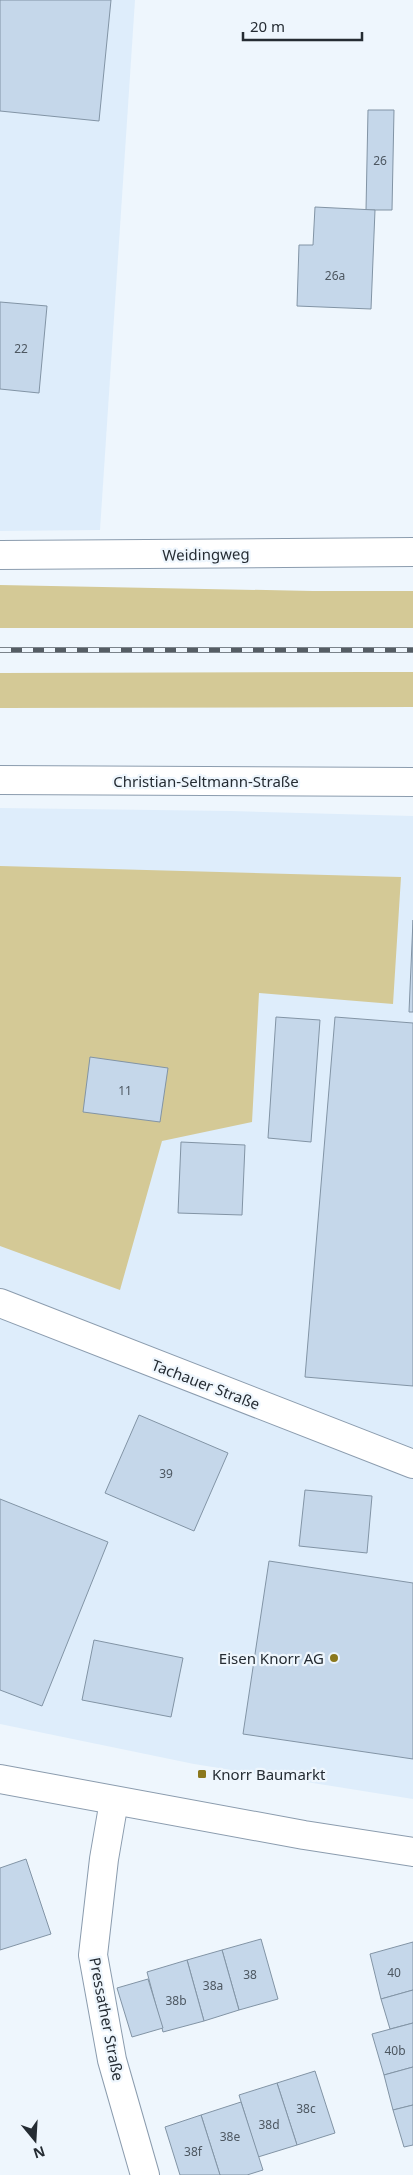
<svg xmlns="http://www.w3.org/2000/svg" width="413" height="2175" font-family="'Noto Sans',sans-serif">
  <rect width="100%" height="100%" fill="#eef6fd"/>
  <!-- built -->
  <g fill="#deedfb">
    <polygon points="0,0 135,0 100,530 0,531"/>
    <polygon points="0,808 231,811 413,816 413,1799 194,1764 0,1724"/>
  </g>
  <!-- green -->
  <g fill="#d4c996">
    <polygon points="0,585 313,591 413,591 413,628 0,628"/>
    <polygon points="367,672 413,672 413,707 0,708 0,673"/>
    <polygon points="0,866 401,877 393,1004 259,993 252,1122 162,1141 120,1290 0,1246"/>
  </g>
  <!-- building -->
  <g fill="#c5d7ea" stroke="#8294a5">
    <polygon points="0,0 111,0 99,121 0,111"/>
    <polygon points="368,110 394,110 392,210 366,210"/>
    <polygon points="315,207 375,210 371,309 297,306 299,245 313,245"/>
    <polygon points="0,302 47,306 39,393 0,389"/>
    <polygon points="413,920 413,1012 409,1012"/>
    <polygon points="276,1017 320,1020 311,1142 268,1138"/>
    <polygon points="335,1017 413,1023 413,1386 305,1377"/>
    <polygon points="90,1057 168,1068 160,1122 83,1112"/>
    <polygon points="181,1142 245,1145 242,1215 178,1213"/>
    <polygon points="139,1415 228,1453 194,1531 105,1493"/>
    <polygon points="305,1490 372,1496 367,1553 299,1546"/>
    <polygon points="0,1499 108,1542 42,1706 0,1690"/>
    <polygon points="269,1561 413,1583 413,1759 243,1734"/>
    <polygon points="94,1640 183,1658 171,1717 82,1700"/>
    <polygon points="26,1859 51,1934 0,1950 0,1868"/>
    <polygon points="261,1939 278,1999 239,2010 222,1950"/>
    <polygon points="413,1942 413,1990 381,1999 370,1954"/>
    <polygon points="222,1950 239,2010 204,2021 187,1960"/>
    <polygon points="187,1960 204,2021 163,2032 147,1972"/>
    <polygon points="148,1979 163,2028 132,2037 117,1988"/>
    <polygon points="413,1990 413,2023 390,2029 381,1999"/>
    <polygon points="413,2023 413,2067 384,2075 372,2034"/>
    <polygon points="413,2067 413,2105 393,2110 384,2075"/>
    <polygon points="315,2071 335,2133 297,2145 277,2083"/>
    <polygon points="277,2083 297,2145 258,2157 239,2095"/>
    <polygon points="241,2102 263,2170 247,2175 220,2175 201,2115"/>
    <polygon points="413,2105 413,2145 404,2147 393,2110"/>
    <polygon points="201,2115 220,2175 180,2175 165,2127"/>
  </g>
  <g fill="none" stroke-linecap="round" stroke-linejoin="round">
    <!-- street casing -->
    <g stroke="#8b9cae" stroke-width="30">
      <g id="street">
        <polyline points="0,555 413,552"/>
        <polyline points="0,1303 413,1464"/>
        <polyline points="0,1779 304,1835 413,1852"/>
        <polyline points="114,1801 104,1859 93,1955 112,2060 145,2175"/>
      </g>
    </g>
    <!-- secondary casing -->
    <g stroke="#8b9cae" stroke-width="30">
      <polyline id="secondary" points="0,780 413,782"/>
    </g>
    <!-- street -->
    <use href="#street" stroke="#fff" stroke-width="28"/>
    <!-- secondary -->
    <use href="#secondary" stroke="#fff" stroke-width="28"/>
    <!-- rail casing -->
    <g stroke="#555d64" stroke-width="5.5">
      <polyline id="rail" points="0,650 413,650"/>
    </g>
    <!-- rail -->
    <use href="#rail" stroke="#eef6fd" stroke-width="4" stroke-dasharray="11" stroke-linecap="butt"/>
  </g>
  <!-- markers -->
  <g fill="#8b781d" stroke="#eef6fd" stroke-width="2">
    <circle cx="334" cy="1658" r="5"/>
    <rect x="197" y="1769" width="10" height="10" rx="2.5"/>
  </g>
  <g text-anchor="middle" dominant-baseline="central" stroke-width="4.5" stroke-linejoin="round" paint-order="stroke">
    <!-- number labels -->
    <g font-size="12" fill="#4d5761">
      <text x="380" y="160">26</text>
      <text x="335" y="275">26a</text>
      <text x="21" y="348">22</text>
      <text x="125" y="1090">11</text>
      <text x="166" y="1473">39</text>
      <text x="394" y="1972">40</text>
      <text x="250" y="1974">38</text>
      <text x="213" y="1985">38a</text>
      <text x="176" y="2000">38b</text>
      <text x="395" y="2050">40b</text>
      <text x="306" y="2108">38c</text>
      <text x="269" y="2124">38d</text>
      <text x="230" y="2136">38e</text>
      <text x="193" y="2151">38f</text>
    </g>
    <!-- street labels -->
    <g font-size="15" fill="#252c33" stroke="#eef6fd">
      <text transform="translate(206 554) rotate(-1)">Weidingweg</text>
      <text x="206" y="781">Christian-Seltmann-Straße</text>
      <text transform="translate(206 1384) rotate(21)">Tachauer Straße</text>
      <text transform="translate(107 2019) rotate(79)">Pressather Straße</text>
    </g>
    <!-- poi labels -->
    <g font-size="15" fill="#252c33" stroke="#eef6fd" text-anchor="end">
      <text x="324" y="1658">Eisen Knorr AG</text>
      <text x="212" y="1774" text-anchor="start">Knorr Baumarkt</text>
    </g>
  </g>
  <!-- north arrow -->
  <g transform="translate(35 2140) rotate(162)" stroke="#eef6fd" stroke-width="4" paint-order="stroke">
  <path d="M0-4L9 19L0 12L-9 19Z" fill="#252c33"/>
  <text y="-8" font-size="14" font-weight="bold" text-anchor="middle" fill="#252c33">N</text>
  </g>
  <!-- scale -->
  <path d="M243 32v8h119v-8" fill="none" stroke="#252c33" stroke-width="2.5"/>
  <text x="250" y="32" font-size="15" fill="#252c33" stroke="#eef6fd" stroke-width="4" paint-order="stroke">20 m</text>
</svg>
